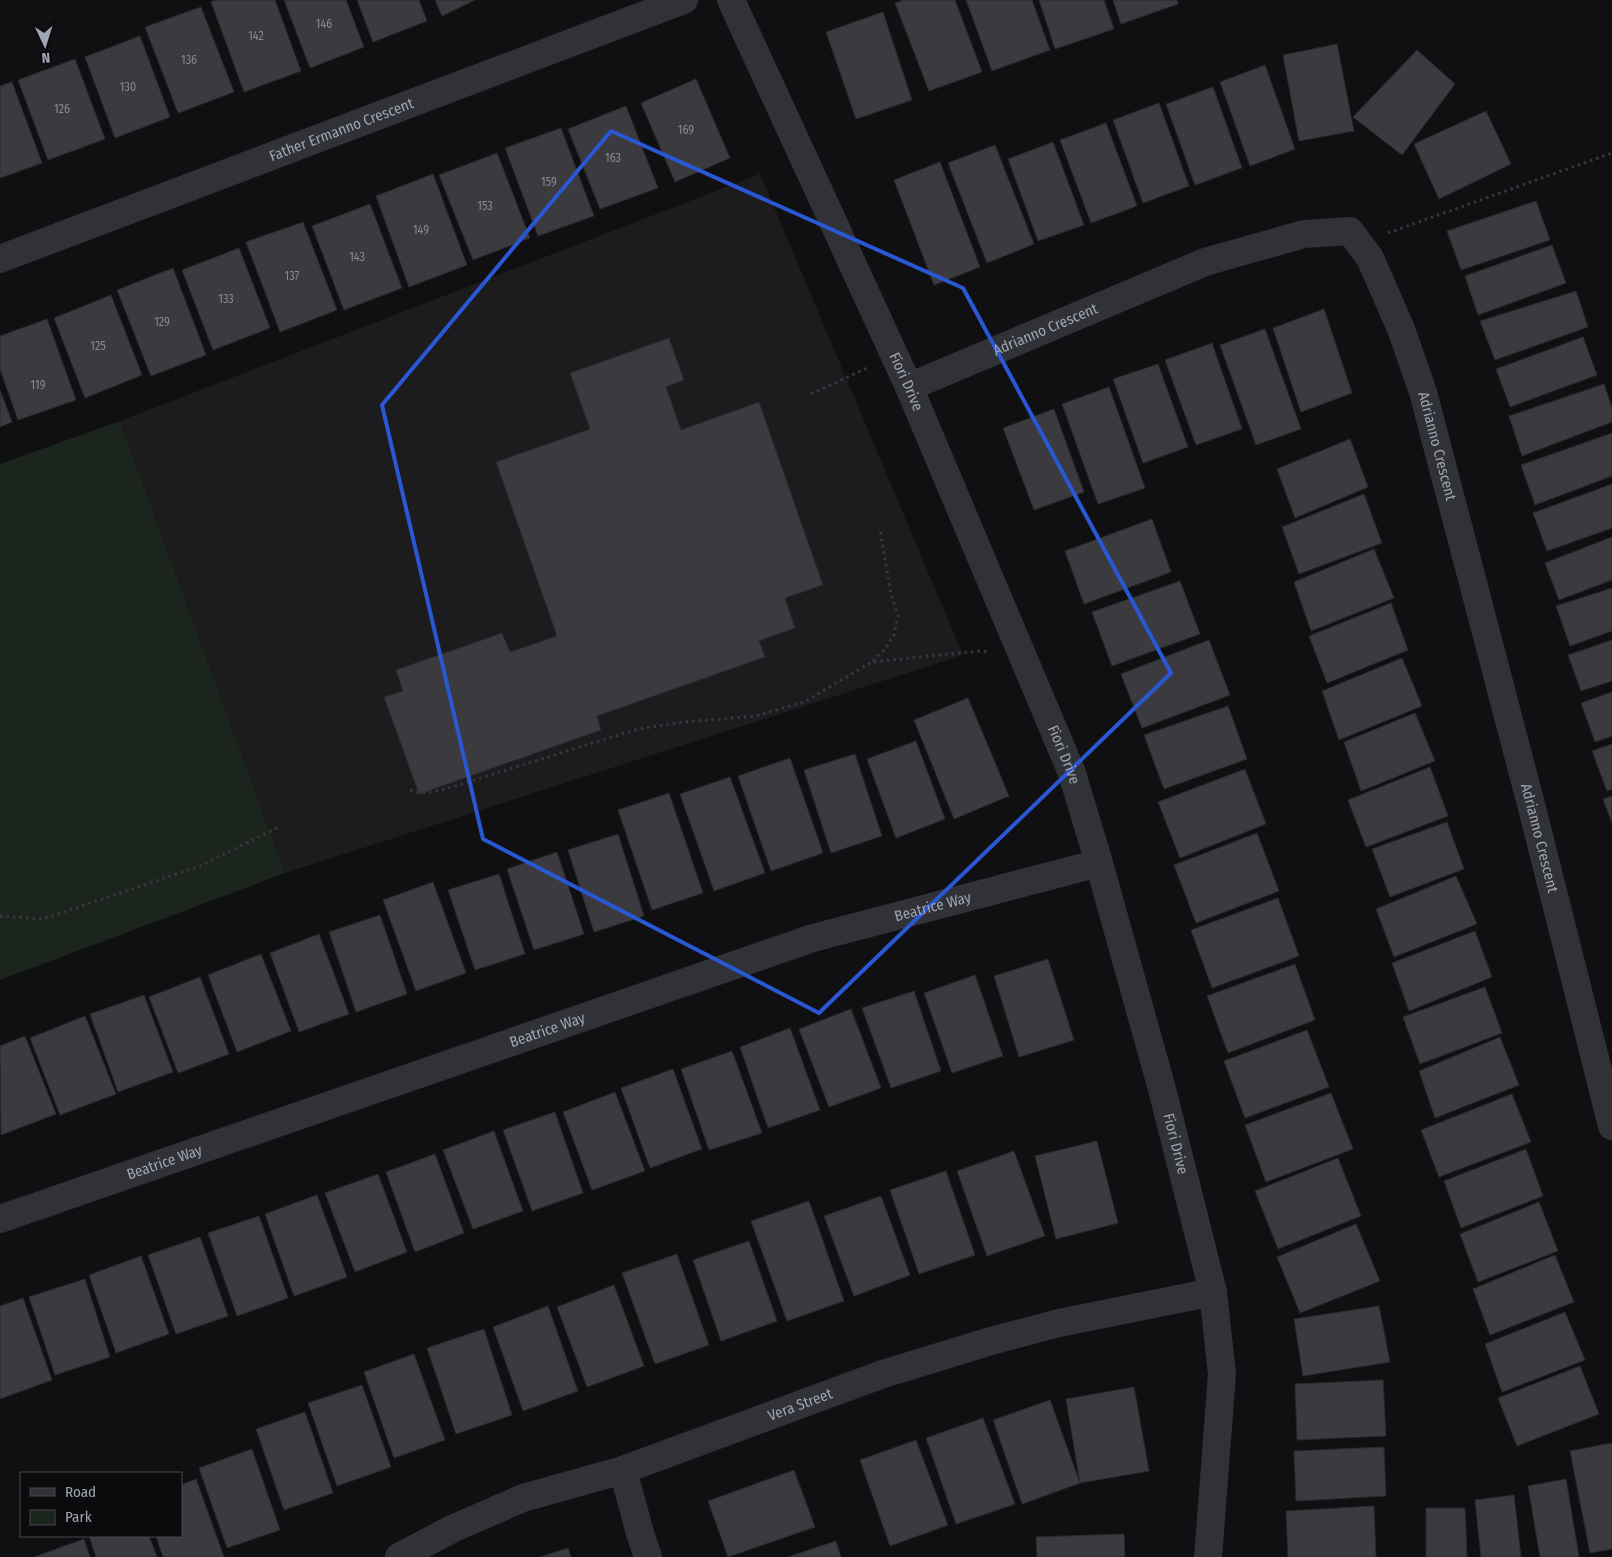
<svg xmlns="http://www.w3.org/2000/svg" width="1612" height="1557" font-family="'Fira Sans Condensed',sans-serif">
  <rect width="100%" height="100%" fill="#101012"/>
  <!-- built -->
  <polygon fill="#1c1c1f" points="760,174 963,655 285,873 120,421"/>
  <!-- green -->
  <polygon fill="#1c241e" points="120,421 285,873 0,980 0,464"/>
  <!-- building -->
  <g fill="#3a3a3f" stroke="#2a2a2e">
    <polygon points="216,0 275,0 301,71 244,92 211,2"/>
    <polygon points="284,0 346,0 364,47 310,68"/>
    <polygon points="357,0 419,0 427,21 373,42"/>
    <polygon points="435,0 475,0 442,16"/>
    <polygon points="904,0 955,0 982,72 929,91 895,3"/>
    <polygon points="966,0 1032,0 1050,50 992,71"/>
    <polygon points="1039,0 1104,0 1114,29 1055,49"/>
    <polygon points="1113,0 1177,0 1178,4 1121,24"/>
    <polygon points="201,7 234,92 178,113 145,27"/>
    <polygon points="883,12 912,100 856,119 826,32"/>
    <polygon points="140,36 170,117 115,138 85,57"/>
    <polygon points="1337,44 1354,131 1299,141 1283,55"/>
    <polygon points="1417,50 1455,84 1402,155 1353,117"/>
    <polygon points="75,59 105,139 48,160 18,80"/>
    <polygon points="1265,65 1295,149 1250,166 1220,82"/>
    <polygon points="696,79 730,158 675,182 641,103"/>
    <polygon points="12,82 42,163 0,178 0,86"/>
    <polygon points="1213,87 1242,168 1195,185 1166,104"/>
    <polygon points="1159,103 1189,186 1143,203 1113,120"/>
    <polygon points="626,106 658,188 600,209 568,129"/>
    <polygon points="1486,111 1511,164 1439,199 1414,144"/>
    <polygon points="1106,123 1137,206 1091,223 1060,140"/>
    <polygon points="561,128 594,216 538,236 505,148"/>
    <polygon points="1053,142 1084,225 1038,241 1008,159"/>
    <polygon points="995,145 1034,244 987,263 948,163"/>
    <polygon points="497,153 530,238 473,260 439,175"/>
    <polygon points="940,162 980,267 934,285 894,180"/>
    <polygon points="433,174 467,265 409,287 376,196"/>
    <polygon points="1536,201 1550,240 1461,270 1447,231"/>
    <polygon points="370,204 402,288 344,310 312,226"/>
    <polygon points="303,222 337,310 280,332 246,242"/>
    <polygon points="1552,245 1566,283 1478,315 1465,276"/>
    <polygon points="239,248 270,328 213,350 182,270"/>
    <polygon points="173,268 206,355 151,376 117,290"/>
    <polygon points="1576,291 1588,327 1495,360 1480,321"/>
    <polygon points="111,295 142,375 85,398 54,318"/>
    <polygon points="1324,309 1352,393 1301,412 1273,328"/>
    <polygon points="47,319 76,400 18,420 0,369 0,336"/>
    <polygon points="1265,329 1301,429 1256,445 1220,345"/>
    <polygon points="1583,337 1597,375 1510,407 1496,369"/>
    <polygon points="669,338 684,380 666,387 681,430 759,402 823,585 785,598 795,628 759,641 765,657 597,716 601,730 419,794 384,697 403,691 396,670 502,633 510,652 557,636 496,462 590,429 570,373"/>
    <polygon points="1212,343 1242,429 1196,445 1165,360"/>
    <polygon points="1158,364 1188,447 1143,463 1113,379"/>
    <polygon points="1604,384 1612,408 1612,422 1522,456 1509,416"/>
    <polygon points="1109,387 1145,488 1098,504 1062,404"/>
    <polygon points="0,390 12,422 0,427"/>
    <polygon points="1054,409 1084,492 1034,510 1003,428"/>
    <polygon points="1612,433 1612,476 1535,505 1521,465"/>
    <polygon points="1350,439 1368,487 1295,518 1277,469"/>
    <polygon points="1612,484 1612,528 1547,551 1533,513"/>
    <polygon points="1364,494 1382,543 1299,574 1282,527"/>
    <polygon points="1152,519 1171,572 1084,604 1065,551"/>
    <polygon points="1612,537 1612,580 1559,600 1545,563"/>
    <polygon points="1374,549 1394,598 1311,631 1294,582"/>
    <polygon points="1180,581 1200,634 1112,666 1092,612"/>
    <polygon points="1612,588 1612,631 1570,646 1556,606"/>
    <polygon points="1391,603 1408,650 1327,683 1309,636"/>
    <polygon points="1209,640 1230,695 1142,728 1121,674"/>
    <polygon points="1612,640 1612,681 1581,691 1568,655"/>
    <polygon points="1402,658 1422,706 1339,740 1322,691"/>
    <polygon points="1612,692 1612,736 1595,742 1581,703"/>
    <polygon points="968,698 1009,796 954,819 914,720"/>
    <polygon points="1228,706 1247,759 1164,789 1144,735"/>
    <polygon points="1415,713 1435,761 1361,791 1344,742"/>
    <polygon points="916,741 945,819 896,838 867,759"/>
    <polygon points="1612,744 1612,789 1607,791 1592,751"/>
    <polygon points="855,754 882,836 831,853 804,770"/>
    <polygon points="790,758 823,853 771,871 738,776"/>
    <polygon points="1430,767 1448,816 1366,847 1348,800"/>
    <polygon points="1245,769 1266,824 1180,858 1158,802"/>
    <polygon points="730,777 765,873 714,891 680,794"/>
    <polygon points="669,793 703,893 652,910 618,810"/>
    <polygon points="1612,796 1612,823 1603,799"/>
    <polygon points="1447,822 1464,869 1390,897 1372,849"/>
    <polygon points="1257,833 1279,891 1196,923 1174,865"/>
    <polygon points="618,834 644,916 594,932 568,850"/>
    <polygon points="557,852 584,934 534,950 507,869"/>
    <polygon points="499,874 525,954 475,970 448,890"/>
    <polygon points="1456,876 1477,924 1394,957 1376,909"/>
    <polygon points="433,882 466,973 416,991 383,900"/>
    <polygon points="1278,898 1299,956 1212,988 1191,930"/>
    <polygon points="380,915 407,994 356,1012 329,932"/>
    <polygon points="1475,931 1492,977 1409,1011 1392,963"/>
    <polygon points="319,934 349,1014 299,1032 270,953"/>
    <polygon points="261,954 291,1031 237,1052 208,975"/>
    <polygon points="1048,959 1074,1040 1019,1057 994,976"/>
    <polygon points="1295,964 1315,1020 1228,1053 1207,996"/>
    <polygon points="975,975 1003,1056 952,1073 924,993"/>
    <polygon points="200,977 229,1054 178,1073 149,997"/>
    <polygon points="1485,987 1502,1033 1420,1064 1403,1017"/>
    <polygon points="914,991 941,1071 891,1088 862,1008"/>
    <polygon points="144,995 173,1072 118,1092 90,1014"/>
    <polygon points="851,1009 881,1088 829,1107 799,1029"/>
    <polygon points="85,1016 116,1094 60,1115 30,1038"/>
    <polygon points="790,1028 820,1110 768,1128 740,1047"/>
    <polygon points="1307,1030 1329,1087 1245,1118 1224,1061"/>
    <polygon points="25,1036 56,1114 1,1135 0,1046"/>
    <polygon points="1500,1037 1519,1085 1435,1118 1419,1071"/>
    <polygon points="732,1051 762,1133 709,1150 681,1069"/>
    <polygon points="673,1069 702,1149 650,1168 621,1088"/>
    <polygon points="615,1092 645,1171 592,1190 563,1112"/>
    <polygon points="1331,1093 1353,1149 1266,1182 1245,1125"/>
    <polygon points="1512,1094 1531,1142 1439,1177 1421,1130"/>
    <polygon points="555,1112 583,1193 532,1211 503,1130"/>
    <polygon points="494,1131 523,1211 473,1229 443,1150"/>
    <polygon points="1097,1141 1118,1223 1056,1239 1035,1156"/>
    <polygon points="1526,1149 1543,1196 1461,1228 1444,1181"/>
    <polygon points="1014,1151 1045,1236 987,1256 957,1171"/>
    <polygon points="435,1154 464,1233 415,1252 386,1172"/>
    <polygon points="1338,1158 1361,1216 1278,1249 1255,1191"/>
    <polygon points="946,1171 975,1255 919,1274 890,1190"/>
    <polygon points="378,1174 407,1252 355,1272 325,1193"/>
    <polygon points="317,1195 347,1277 294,1296 265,1214"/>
    <polygon points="881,1196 910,1275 854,1296 824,1216"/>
    <polygon points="809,1201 844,1301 787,1321 751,1221"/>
    <polygon points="1539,1202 1558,1251 1478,1282 1460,1234"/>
    <polygon points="259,1216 288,1298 237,1316 208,1233"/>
    <polygon points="1356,1224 1380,1281 1300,1313 1277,1257"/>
    <polygon points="200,1237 228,1316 176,1334 148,1255"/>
    <polygon points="749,1241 777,1321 721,1341 693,1260"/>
    <polygon points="677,1254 709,1345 655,1364 622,1273"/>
    <polygon points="1555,1255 1574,1302 1490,1335 1473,1289"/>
    <polygon points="141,1256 169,1334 116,1353 89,1275"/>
    <polygon points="85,1279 110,1357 55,1375 29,1297"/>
    <polygon points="614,1285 644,1366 587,1387 557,1307"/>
    <polygon points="23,1298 52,1380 0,1399 0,1306"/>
    <polygon points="548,1306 578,1391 523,1411 493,1327"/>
    <polygon points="1379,1306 1390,1362 1303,1376 1294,1319"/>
    <polygon points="1565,1312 1585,1360 1502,1392 1485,1344"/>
    <polygon points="484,1329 512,1415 456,1434 427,1348"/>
    <polygon points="414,1354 445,1440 394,1458 364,1372"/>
    <polygon points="1580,1366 1599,1414 1517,1446 1498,1398"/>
    <polygon points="1383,1380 1386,1436 1297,1440 1295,1384"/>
    <polygon points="362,1385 391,1467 337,1486 308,1403"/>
    <polygon points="1134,1387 1149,1471 1080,1483 1066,1399"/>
    <polygon points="1050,1400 1080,1483 1022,1504 993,1420"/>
    <polygon points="305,1412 333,1493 284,1510 256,1429"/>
    <polygon points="983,1418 1015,1504 956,1524 926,1438"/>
    <polygon points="916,1440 948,1525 890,1546 860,1460"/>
    <polygon points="1612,1443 1612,1549 1590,1553 1570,1451"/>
    <polygon points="1384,1447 1386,1496 1296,1501 1294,1451"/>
    <polygon points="252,1449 280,1530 227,1548 199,1468"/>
    <polygon points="794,1470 815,1527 728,1557 708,1501"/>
    <polygon points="196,1479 224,1557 163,1557 156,1536 181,1536 181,1485"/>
    <polygon points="1566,1479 1579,1557 1540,1557 1528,1486"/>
    <polygon points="1514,1495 1521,1557 1481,1557 1475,1500"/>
    <polygon points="1374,1506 1376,1557 1288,1557 1286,1511"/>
    <polygon points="1426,1508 1465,1508 1467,1557 1426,1557"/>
    <polygon points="1124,1534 1125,1557 1037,1557 1036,1537"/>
    <polygon points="89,1536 149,1536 157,1557 96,1557"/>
    <polygon points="84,1539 90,1557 34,1557"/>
    <polygon points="836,1541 841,1557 788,1557"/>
    <polygon points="568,1548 571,1557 540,1557"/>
  </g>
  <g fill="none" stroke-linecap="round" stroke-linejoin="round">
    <!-- path -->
    <g stroke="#37383e" stroke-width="3" stroke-dasharray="2.5 4" stroke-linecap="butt">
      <polyline points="1388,233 1612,153"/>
      <polyline points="811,394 869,367"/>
      <polyline points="873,661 886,648 894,635 898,616 891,594 880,530"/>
      <polyline points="410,790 422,793 442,790 638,729 684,722 756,716 804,702 872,662 980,651 990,652"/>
      <polyline points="0,916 43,919 200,866 281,826"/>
    </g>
    <!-- minor -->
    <g stroke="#313237" stroke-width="28">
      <path id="s1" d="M731 0 909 387 1072 773 1099 863 1162 1089 1213 1292 1222 1374 1208 1557"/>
      <path id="s2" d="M0 259 684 0"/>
      <path id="s3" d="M909 387 1205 262 1304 234 1350 231 1370 258 1401 329 1423 392 1532 808 1612 1126"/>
      <path id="s4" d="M0 1219 813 938 1099 863"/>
      <polyline points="623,1470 640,1533 648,1557"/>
      <path id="s5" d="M399 1557 452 1529 523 1498 623 1470 883 1374 991 1341 1059 1323 1213 1292"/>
    </g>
  </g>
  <!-- marked area -->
  <path fill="none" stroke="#2a57d4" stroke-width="4" stroke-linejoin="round" d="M611 131 963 288 1171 673 819 1013 483 839 382 405Z"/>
  <g text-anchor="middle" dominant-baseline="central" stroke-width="4" stroke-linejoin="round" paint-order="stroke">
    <!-- number labels -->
    <g font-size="12" fill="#868a96">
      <text x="324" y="24">146</text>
      <text x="256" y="36">142</text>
      <text x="189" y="60">136</text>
      <text x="128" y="87">130</text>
      <text x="62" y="109">126</text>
      <text x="686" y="130">169</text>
      <text x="613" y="158">163</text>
      <text x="549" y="182">159</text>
      <text x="485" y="206">153</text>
      <text x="421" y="230">149</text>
      <text x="357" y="257">143</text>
      <text x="292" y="276">137</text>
      <text x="226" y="299">133</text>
      <text x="162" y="322">129</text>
      <text x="98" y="346">125</text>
      <text x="38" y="385">119</text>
    </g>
    <!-- street labels -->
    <g font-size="15" fill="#a0a5b3" stroke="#0b0b0d">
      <text stroke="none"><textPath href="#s2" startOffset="365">Father Ermanno Crescent</textPath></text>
      <text stroke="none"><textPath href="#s3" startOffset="148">Adrianno Crescent</textPath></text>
      <text stroke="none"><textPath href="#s1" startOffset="420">Fiori Drive</textPath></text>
      <text stroke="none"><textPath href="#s3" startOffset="704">Adrianno Crescent</textPath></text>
      <text stroke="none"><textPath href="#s1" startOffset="825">Fiori Drive</textPath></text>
      <text stroke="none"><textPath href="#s3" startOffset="1109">Adrianno Crescent</textPath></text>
      <text stroke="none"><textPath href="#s4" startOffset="984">Beatrice Way</textPath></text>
      <text stroke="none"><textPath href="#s4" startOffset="579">Beatrice Way</textPath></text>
      <text stroke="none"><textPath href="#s1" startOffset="1230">Fiori Drive</textPath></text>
      <text stroke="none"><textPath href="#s4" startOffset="174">Beatrice Way</textPath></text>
      <text stroke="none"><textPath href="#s5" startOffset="430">Vera Street</textPath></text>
    </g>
  </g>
  <!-- legend -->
  <rect x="20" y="1472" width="162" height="65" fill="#0b0b0d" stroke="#47494f"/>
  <rect x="30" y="1488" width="25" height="8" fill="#313237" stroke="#47494f"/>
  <text x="65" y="1497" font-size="15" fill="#a0a5b3">Road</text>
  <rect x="30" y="1510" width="25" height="15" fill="#1c241e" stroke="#47494f"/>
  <text x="65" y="1522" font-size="15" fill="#a0a5b3">Park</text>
  <!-- north arrow -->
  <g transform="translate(45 45) rotate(176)" stroke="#0b0b0d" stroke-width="4" paint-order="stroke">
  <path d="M0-4L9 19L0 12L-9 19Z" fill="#a0a5b3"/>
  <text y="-8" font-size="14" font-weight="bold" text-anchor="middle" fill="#a0a5b3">N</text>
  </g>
</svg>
